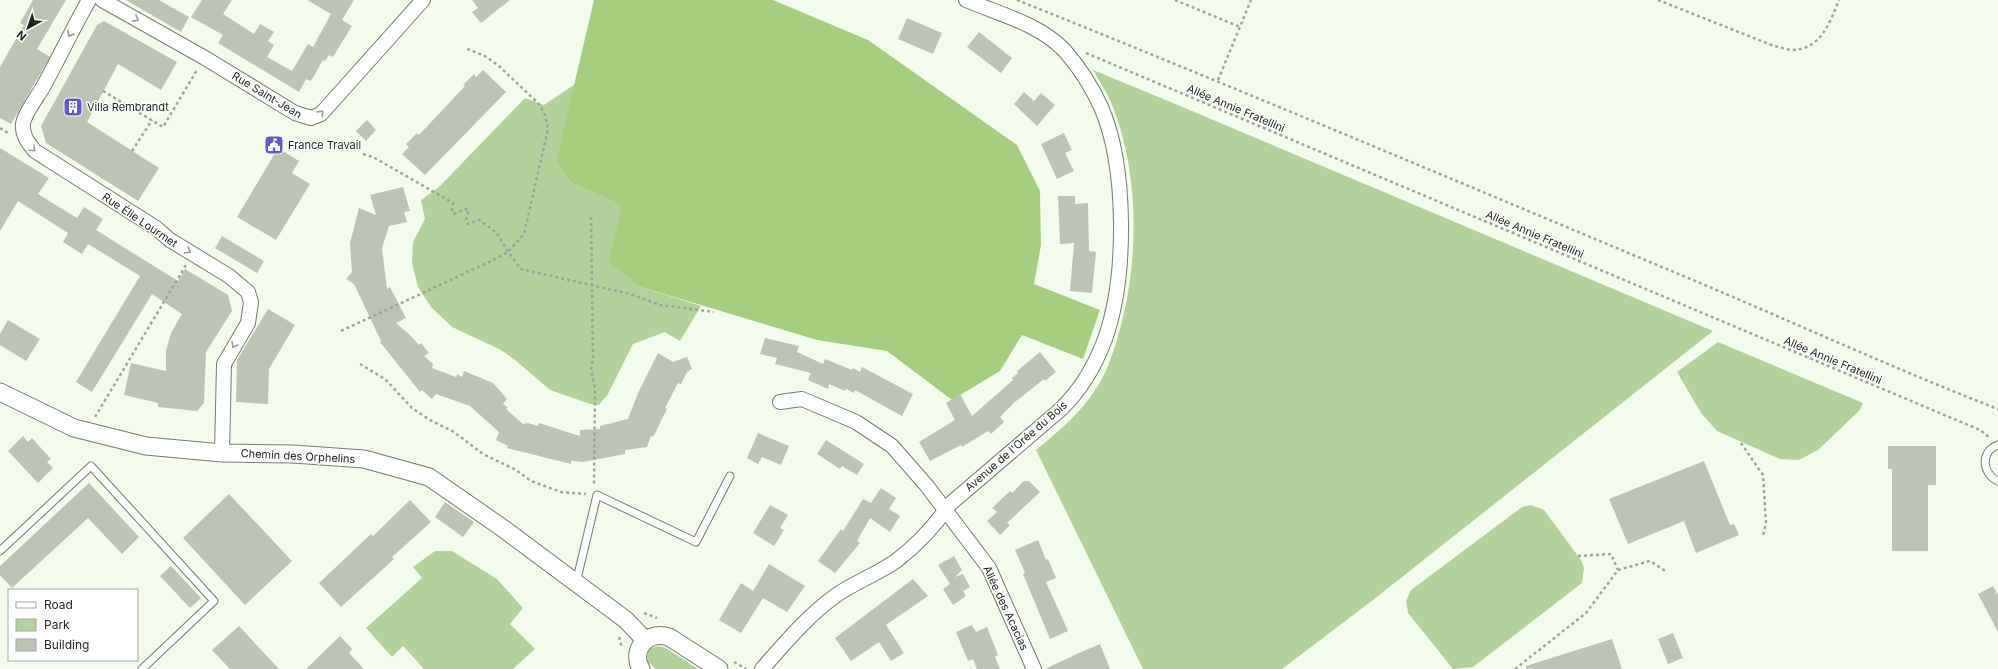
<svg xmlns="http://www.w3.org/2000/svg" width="1998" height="669" font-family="Inter,sans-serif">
  <rect width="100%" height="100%" fill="#f3fcec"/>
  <!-- green -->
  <g fill="#b3d19a">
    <path d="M1093 70 1173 103 1713 331 1373 600 1282 669H1143L1036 450C1059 431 1081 413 1097 387 1106 374 1111 358 1116 343 1139 270 1141 179 1113 107 1108 94 1100 82 1093 70Z"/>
    <polygon points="575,84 556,162 570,182 623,205 641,287 701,306 680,341 665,332 633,344 608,394 599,405 590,404 550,390 515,360 501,350 452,327 431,307 418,287 412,263 413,242 425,219 421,200 440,186 525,98 544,105"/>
    <polygon points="1718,342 1863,403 1860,410 1818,450 1799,460 1780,459 1717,431 1701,413 1677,372"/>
    <polygon points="1531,505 1544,510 1581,560 1584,568 1582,583 1473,667 1453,669 1408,613 1406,601 1411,590 1522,507"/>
    <polygon points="435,551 452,551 497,579 523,608 510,624 535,649 513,669 424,669 403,646 392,657 366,628 422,578 413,567"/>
    <polygon points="659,646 666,648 698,669 656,669 648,662 647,654 651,648"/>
  </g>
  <!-- forest -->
  <polygon fill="#a5cf7f" points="594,0 773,0 868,40 1017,145 1040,191 1041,245 1034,284 1100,310 1083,359 1022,335 1000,371 952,400 887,351 817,340 641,287 609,262 622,205 570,182 556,162"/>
  <!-- building -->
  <g fill="#bcc4b5">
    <polygon points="33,0 66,0 37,49 50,57 11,124 0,118 0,67 24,25 20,23"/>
    <polygon points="126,0 159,0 189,17 181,32"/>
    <polygon points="202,0 232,0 223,14 254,34 260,24 274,32 268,41 274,45 267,57 292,71 308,44 313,47 331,14 307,0 354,0 342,20 352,26 333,57 329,55 325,61 323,60 311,81 306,79 299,92 218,43 223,35 191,17"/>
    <polygon points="472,0 510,0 481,23 472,12 478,8"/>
    <polygon points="907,18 942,33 933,54 898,39"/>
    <polygon points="104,21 177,62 161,90 118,64 87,122 159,168 138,201 46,143 41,126 97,25"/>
    <polygon points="979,32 1012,58 1001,73 967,47"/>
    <polygon points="483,70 506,92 425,175 402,154 409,147 406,144 417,133 419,135 465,86 463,85 474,74 476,77"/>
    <polygon points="1024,92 1034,101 1041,93 1055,105 1037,126 1014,104"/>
    <polygon points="367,120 376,130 366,141 356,131"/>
    <polygon points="1064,133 1072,150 1065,153 1074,171 1057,179 1041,144"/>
    <polygon points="0,148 49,178 38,194 77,218 84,207 103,219 96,230 178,281 185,269 228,295 232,311 206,352 204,403 197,411 158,407 158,403 124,395 131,363 166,371 166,351 171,333 182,314 152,294 92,392 76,382 140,276 88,244 82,254 63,242 68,233 18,201 0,231"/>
    <polygon points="278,148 299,161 292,173 310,184 276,240 237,217"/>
    <polygon points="403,187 410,211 404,212 407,222 389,226 382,248 387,289 390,287 406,318 396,323 410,335 419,345 421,343 429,353 424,356 433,364 432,368 456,377 457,374 462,377 464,371 493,383 507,399 503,404 508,408 506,409 523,424 528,423 538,426 539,423 580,436 580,430 600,429 600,426 628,419 638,393 658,353 673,362 687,357 692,369 687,372 681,384 678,383 665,408 667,409 653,437 651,436 647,447 625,450 625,454 583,462 571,461 571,464 507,448 508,446 496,440 499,432 470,406 436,394 432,399 422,390 420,392 380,342 381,341 354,284 346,279 352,272 350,243 359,208 376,215 370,195"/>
    <polygon points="1058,196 1075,196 1075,204 1088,203 1089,251 1096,252 1092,293 1070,291 1074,243 1060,244"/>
    <polygon points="222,236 264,261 257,273 215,248"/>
    <polygon points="268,309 295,325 269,369 268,404 236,402 237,360"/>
    <polygon points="8,320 40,339 26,361 0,345 0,334"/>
    <polygon points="765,338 799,346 797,352 823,364 825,359 852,370 853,368 860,372 862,367 913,394 902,416 855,390 854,393 846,389 845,391 829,384 828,389 808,380 811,373 775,364 777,358 760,354"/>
    <polygon points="1040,352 1056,372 1045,381 1044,379 1015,402 1000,417 1004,422 991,434 988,431 962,447 961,445 930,461 919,442 955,420 946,403 960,394 972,416 1013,380 1012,378 1018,373 1017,371"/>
    <polygon points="758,433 789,446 781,465 762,457 758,464 747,458"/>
    <polygon points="23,436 28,442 32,438 51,459 47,462 53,468 38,483 8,451"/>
    <polygon points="826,440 864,464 857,475 842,466 840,469 817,454"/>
    <polygon points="1888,446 1936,446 1936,485 1928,485 1928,551 1892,551 1892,469 1888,469"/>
    <polygon points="1704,461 1730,525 1734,524 1739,535 1696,553 1684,521 1628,544 1609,499"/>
    <polygon points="1024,481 1029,481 1040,492 1007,523 1010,525 1000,535 987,521 997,512 992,508 1010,491 1012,493"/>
    <polygon points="89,483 139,537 122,554 88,518 12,588 0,575 0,566"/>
    <polygon points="881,488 896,498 889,509 900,516 890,532 870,518 857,541 860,543 835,573 818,561 841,529 843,531 863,499 871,503"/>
    <polygon points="229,494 292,561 245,605 183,538"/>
    <polygon points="410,500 431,522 392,557 394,559 341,607 319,583 371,534 373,536"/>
    <polygon points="445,502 474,522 463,537 435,517"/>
    <polygon points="770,505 788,515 780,528 784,530 774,546 753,533"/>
    <polygon points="1038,540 1046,560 1048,559 1056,578 1046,582 1068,631 1050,639 1023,574 1025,573 1015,550"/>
    <polygon points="954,556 962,570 955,577 963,574 970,587 963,591 966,596 953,605 943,589 950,584 938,565"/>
    <polygon points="769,564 805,586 787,612 763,598 741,633 719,620 741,583 753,591"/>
    <polygon points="171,566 201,598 190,608 160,576"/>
    <polygon points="913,579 928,596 886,625 904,653 891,661 879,642 851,661 835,638"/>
    <polygon points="1993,586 1998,595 1998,632 1978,594"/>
    <polygon points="972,625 976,632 987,627 998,655 995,657 1000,669 977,669 973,659 968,661 956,632"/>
    <polygon points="239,626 279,669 230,669 212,650"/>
    <polygon points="1673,633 1683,658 1668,664 1658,639"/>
    <polygon points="340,636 352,649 349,653 364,669 306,669"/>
    <polygon points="1612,639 1622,669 1526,669 1526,666"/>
    <polygon points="1100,644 1110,669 1045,669 1079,653"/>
  </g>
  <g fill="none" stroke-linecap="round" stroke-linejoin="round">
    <!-- service casing -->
    <g stroke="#747b6e" stroke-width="9">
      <g id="service">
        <path d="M1998 445C1980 451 1982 474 1998 481"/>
        <polyline points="0,551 91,466 214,601 142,669"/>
        <polyline points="576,583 597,495 696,542 730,476"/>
      </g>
    </g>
    <!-- minor casing -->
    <g stroke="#747b6e" stroke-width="16">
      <g id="minor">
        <path d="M89 0C73 28 59 58 43 87 38 96 24 114 23 124 22 135 28 143 35 151L156 228 170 240 229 276 248 292 251 302 248 323 224 364 222 453"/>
        <polyline points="102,0 205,58 295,113 311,118 321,114 423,0"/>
        <polyline points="780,402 802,399 856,422 892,446 927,486 989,568 1034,669"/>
        <path d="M762 669C785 643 809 614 838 594 856 582 877 574 896 561 916 546 936 524 950 504L1060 410C1081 390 1095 366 1105 339 1127 277 1127 167 1101 107 1092 87 1079 67 1065 51 1040 24 999 14 966 0"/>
      </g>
    </g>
    <!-- tertiary casing -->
    <g stroke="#747b6e" stroke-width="19">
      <g id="tertiary">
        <polyline points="0,392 74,428 146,446 222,453 293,454 364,459 429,477 501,527 626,620 645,640"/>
        <path d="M641 669C630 649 648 630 669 637L719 669"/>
      </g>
    </g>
    <!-- path -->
    <g stroke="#9ea499" stroke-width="2.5" stroke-dasharray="3 3" stroke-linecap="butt">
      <path d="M1017 0C1244 91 1468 186 1693 280 1795 323 1895 369 1998 409"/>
      <polyline points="1175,0 1240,27"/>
      <path d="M1658 0 1774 46C1780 47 1787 50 1793 50 1821 49 1830 22 1839 0"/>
      <polyline points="1086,53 1980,430 1990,438"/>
      <polyline points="1218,80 1251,0"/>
      <polyline points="103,91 163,127 197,70"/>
      <polyline points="0,128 8,133"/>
      <polyline points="132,151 152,120"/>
      <polyline points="363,154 373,157 448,200 453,203 452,211 454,214 465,209 469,210 466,220 468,224 479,220 496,232 508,252 521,269 630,294 660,305 714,312"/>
      <polyline points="591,217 593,358 591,369 595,389 594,484"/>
      <polyline points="341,331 487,263 508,252 524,234 548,129 545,115 539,104 499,66 485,56 465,48"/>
      <polyline points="360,364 385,379 412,408 430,420 454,432 483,454 516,470 531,481 561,492 586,494"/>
      <polyline points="95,417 186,265"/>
      <polyline points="1741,443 1763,475 1766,523 1763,536"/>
      <polyline points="1578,556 1611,554 1618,570"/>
      <polyline points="644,613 657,618"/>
      <polyline points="619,637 622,648"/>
      <polyline points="734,662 746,669"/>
      <polyline points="1515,669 1586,613 1618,570 1650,561 1667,572"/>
    </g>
    <!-- service -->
    <use href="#service" stroke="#fff" stroke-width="7"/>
    <!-- minor -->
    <use href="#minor" stroke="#fff" stroke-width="14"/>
    <!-- tertiary -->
    <use href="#tertiary" stroke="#fff" stroke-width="17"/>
  </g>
  <!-- one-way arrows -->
  <defs><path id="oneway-chevron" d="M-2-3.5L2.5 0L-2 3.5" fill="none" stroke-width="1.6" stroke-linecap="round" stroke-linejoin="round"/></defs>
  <g stroke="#9a9c99">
    <use href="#oneway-chevron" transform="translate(136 19) rotate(29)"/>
    <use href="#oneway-chevron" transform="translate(70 34) rotate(120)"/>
    <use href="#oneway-chevron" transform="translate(321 113) rotate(-44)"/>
    <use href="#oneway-chevron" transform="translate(33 149) rotate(43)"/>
    <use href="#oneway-chevron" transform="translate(188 251) rotate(32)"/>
    <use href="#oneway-chevron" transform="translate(234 345) rotate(121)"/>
  </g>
  <!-- icons -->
  <defs>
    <g id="building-square" transform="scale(1)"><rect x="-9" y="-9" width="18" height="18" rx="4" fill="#6058d1" stroke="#fff"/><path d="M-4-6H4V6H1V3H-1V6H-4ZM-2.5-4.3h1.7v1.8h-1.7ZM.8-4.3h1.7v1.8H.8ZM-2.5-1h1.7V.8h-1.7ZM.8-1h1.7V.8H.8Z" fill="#fff"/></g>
    <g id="civic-square" transform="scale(1)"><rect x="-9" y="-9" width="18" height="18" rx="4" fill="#6058d1" stroke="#fff"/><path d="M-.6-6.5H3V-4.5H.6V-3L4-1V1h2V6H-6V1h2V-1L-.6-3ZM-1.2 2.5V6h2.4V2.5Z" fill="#fff"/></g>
  </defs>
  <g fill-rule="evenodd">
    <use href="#building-square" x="73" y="107"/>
    <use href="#civic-square" x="274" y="145"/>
  </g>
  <g text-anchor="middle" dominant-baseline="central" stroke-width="3" stroke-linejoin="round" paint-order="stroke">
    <!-- street labels -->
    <g font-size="11" fill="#1f221d" stroke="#fff">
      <text transform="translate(267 95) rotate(31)">Rue Saint-Jean</text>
      <text transform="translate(1236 108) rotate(23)">Allée Annie Fratellini</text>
      <text transform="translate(140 220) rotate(34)">Rue Élie Lourmet</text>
      <text transform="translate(1535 234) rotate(23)">Allée Annie Fratellini</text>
      <text transform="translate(1833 360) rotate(23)">Allée Annie Fratellini</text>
      <text transform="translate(1016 446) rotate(-41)">Avenue de l'Orée du Bois</text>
      <text transform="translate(298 456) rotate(3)">Chemin des Orphelins</text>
      <text transform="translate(1006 608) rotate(65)">Allée des Acacias</text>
    </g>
    <!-- poi labels -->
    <g font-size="11" fill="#1f221d" stroke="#fff" text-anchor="start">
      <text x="87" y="107">Villa Rembrandt</text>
      <text x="288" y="145">France Travail</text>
    </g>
  </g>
  <!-- legend -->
  <rect x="8" y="589" width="130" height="72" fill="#ffffff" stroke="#a5a7a5"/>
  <rect x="16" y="602" width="20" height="6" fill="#ffffff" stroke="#a5a7a5"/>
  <text x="44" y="609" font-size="12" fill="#1f221d">Road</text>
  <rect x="16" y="619" width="20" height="12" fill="#b3d19a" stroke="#a5a7a5"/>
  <text x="44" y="629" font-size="12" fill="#1f221d">Park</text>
  <rect x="16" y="639" width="20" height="12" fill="#bcc4b5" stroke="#a5a7a5"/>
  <text x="44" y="649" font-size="12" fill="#1f221d">Building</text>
  <!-- north arrow -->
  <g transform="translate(28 28) rotate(220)" stroke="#ffffff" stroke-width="3" paint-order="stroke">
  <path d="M0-3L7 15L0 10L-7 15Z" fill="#1f221d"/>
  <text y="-6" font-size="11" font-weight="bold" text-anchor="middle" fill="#1f221d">N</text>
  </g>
</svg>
